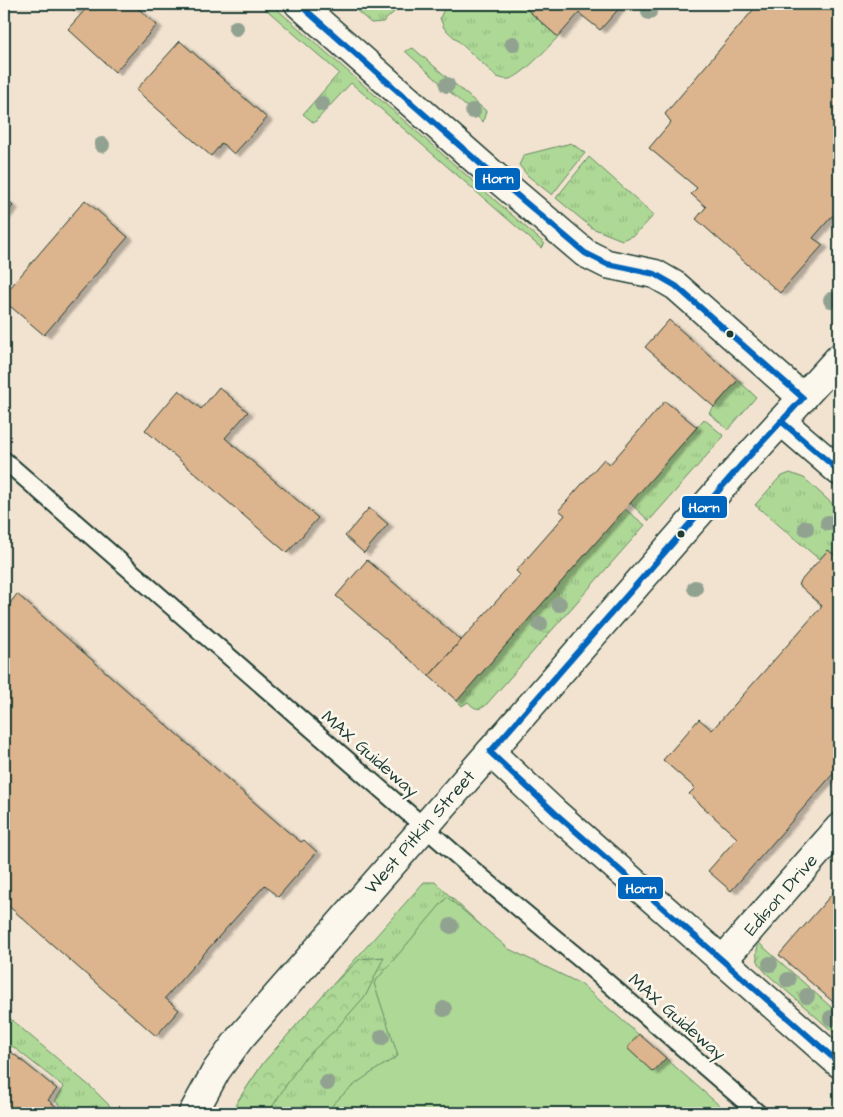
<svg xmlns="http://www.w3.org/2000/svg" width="843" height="1117" font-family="'Architects Daughter',sans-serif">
  <defs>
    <pattern id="grass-tufts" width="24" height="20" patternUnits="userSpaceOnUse" patternTransform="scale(1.25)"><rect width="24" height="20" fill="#add895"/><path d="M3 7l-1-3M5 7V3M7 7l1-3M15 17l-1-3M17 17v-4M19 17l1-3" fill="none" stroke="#94ba81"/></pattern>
    <pattern id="forest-crowns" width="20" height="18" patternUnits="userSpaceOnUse" patternTransform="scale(1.25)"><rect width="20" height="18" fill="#add895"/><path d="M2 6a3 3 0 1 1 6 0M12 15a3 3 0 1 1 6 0" fill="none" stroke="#94ba81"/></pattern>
    <filter id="shadow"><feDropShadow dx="5.5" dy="3" stdDeviation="1" flood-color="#0004"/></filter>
  </defs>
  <rect width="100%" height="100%" fill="#fbf7ec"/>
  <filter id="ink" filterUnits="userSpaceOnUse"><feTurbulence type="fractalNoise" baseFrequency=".02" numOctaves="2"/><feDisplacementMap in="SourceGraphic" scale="10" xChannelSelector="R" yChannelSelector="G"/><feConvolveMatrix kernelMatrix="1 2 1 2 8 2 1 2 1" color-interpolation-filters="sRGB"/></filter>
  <g filter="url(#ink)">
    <!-- built -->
    <rect fill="#f2e3d0" x="4" y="4" width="835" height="1109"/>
    <!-- grass -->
    <g fill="url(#grass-tufts)" stroke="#668a64">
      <polygon points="260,4 271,4 545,244 541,248 351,83 314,123 303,114 339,73"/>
      <polygon points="349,4 403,4 383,22 371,23"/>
      <path d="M446 4H521L558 37C548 47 522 77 509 79 506 80 501 78 497 77L444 28 440 18Z"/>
      <polygon points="413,48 486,111 483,122 405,51"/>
      <polygon points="571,143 585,153 552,195 528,176 519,165 524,155"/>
      <polygon points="589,157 654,215 636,234 622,240 592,228 556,198"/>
      <polygon points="738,380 756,397 728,430 709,413"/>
      <polygon points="704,419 724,436 649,521 630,503"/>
      <polygon points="790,473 804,478 839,510 839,559 828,550 820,560 755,505 780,477"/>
      <path d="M625 509 645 525 485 706C477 711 474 708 468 702L462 706 457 701Z"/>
      <polygon points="424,882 435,882 487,931 500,995 331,1113 232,1113 239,1099 264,1062"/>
      <path d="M759 943 839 1014V1037L766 973C757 962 754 956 759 943Z"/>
      <polygon points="7,1016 92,1088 117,1113 70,1113 55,1101 64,1087 12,1046 4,1054 4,1020"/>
    </g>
    <!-- forest -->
    <polygon fill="url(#forest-crowns)" stroke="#668a64" points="384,957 366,995 336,1029 302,1061 268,1113 232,1113 239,1099 264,1062 329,988 360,959"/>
    <!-- pitch -->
    <path fill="#add895" stroke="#668a64" d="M447 897 509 949 581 984 728 1113H326C345 1088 372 1072 398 1056L374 983Z"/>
    <!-- building -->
    <g fill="#dcb48d" stroke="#1f3d34" filter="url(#shadow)">
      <polygon points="67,4 80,4 74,11"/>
      <polygon points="90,4 133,4 157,25 115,72 68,29"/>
      <polygon points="521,4 623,4 600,30 579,13 558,37"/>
      <polygon points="758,4 839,4 839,208 813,238 823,245 780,293 696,219 706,207 691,194 697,188 649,148 671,122 665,114"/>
      <polygon points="180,41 267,118 234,154 222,143 211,156 136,90"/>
      <polygon points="4,198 13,206 4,216"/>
      <polygon points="85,200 128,237 44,335 4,301 4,295"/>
      <polygon points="669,320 738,380 714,407 645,347"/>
      <polygon points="219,387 248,412 225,438 318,518 287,553 145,430 179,390 201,409"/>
      <polygon points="665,401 697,427 457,701 429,676 520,575 516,571 565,515 559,510 604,459 610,464"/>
      <polygon points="369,508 388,524 364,553 345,536"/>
      <polygon points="828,550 839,559 839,767 731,891 708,871 737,838 689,794 695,788 663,760 699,719 712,730 822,606 798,584"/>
      <polygon points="367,560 461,640 429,676 336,596"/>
      <polygon points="17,594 287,831 301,842 304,840 317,852 278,897 265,885 223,932 165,998 179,1010 156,1036 4,902 4,611"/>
      <polygon points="839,886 839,1007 779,955"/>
      <polygon points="639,1034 666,1058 653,1072 627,1048"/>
      <polygon points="10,1051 57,1089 48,1100 64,1113 4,1113 7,1106 4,1104 4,1059"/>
    </g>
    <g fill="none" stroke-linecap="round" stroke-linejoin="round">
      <!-- service casing -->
      <g stroke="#1f3d34" stroke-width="20">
        <polyline id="service" points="4,460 478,874 586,964 758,1113"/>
      </g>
      <!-- minor casing -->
      <g stroke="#1f3d34" stroke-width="31">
        <g id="minor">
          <polyline points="299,4 484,167 585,253 607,264 655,274 676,286 803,398"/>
          <polyline points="781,421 839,471"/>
          <polyline points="490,752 555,813 839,1063"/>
          <polyline points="722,961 839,828"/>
          <polyline points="193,1113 216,1071 240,1038 742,464 839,358"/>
        </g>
      </g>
      <!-- service -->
      <use href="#service" stroke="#fbf7ec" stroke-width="16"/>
      <!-- minor -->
      <use href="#minor" stroke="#fbf7ec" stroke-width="28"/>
      <!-- bus-1 casing -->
      <g stroke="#fbf7ec" stroke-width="10">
        <g id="bus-1">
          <polyline points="299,4 484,167 585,253 607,264 655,274 676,286 803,398 742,464 490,752 555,813 839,1063"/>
          <polyline points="781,421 839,471"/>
        </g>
      </g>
      <!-- bus-1 -->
      <use href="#bus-1" stroke="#0065bd" stroke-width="6"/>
    </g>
    <!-- trees -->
    <g fill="#91a291">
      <circle cx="649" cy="12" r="8"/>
      <circle cx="236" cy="28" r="8"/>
      <circle cx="513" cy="44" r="8"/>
      <circle cx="447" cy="85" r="8"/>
      <circle cx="322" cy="104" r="8"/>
      <circle cx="473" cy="111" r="8"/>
      <circle cx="102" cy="145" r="8"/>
      <circle cx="831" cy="300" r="8"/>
      <circle cx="828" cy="523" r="8"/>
      <circle cx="806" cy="528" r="8"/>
      <circle cx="695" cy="588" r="8"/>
      <circle cx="559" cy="604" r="8"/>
      <circle cx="540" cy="624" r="8"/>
      <circle cx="451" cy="926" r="8"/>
      <circle cx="770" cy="964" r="8"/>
      <circle cx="788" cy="980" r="8"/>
      <circle cx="807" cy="996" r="8"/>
      <circle cx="444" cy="1009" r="8"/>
      <circle cx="831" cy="1018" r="8"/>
      <circle cx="382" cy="1037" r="8"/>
      <circle cx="327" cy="1083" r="8"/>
    </g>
  </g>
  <!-- markers -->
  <g fill="#1f3d34" stroke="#fbf7ec" stroke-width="2">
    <circle cx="730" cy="334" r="4.5"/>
    <circle cx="681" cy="534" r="4.5"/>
  </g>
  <g text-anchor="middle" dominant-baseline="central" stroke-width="5" stroke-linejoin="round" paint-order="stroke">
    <!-- street labels -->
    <g font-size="18" fill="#1f3d34" stroke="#fbf7ec">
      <text transform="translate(370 754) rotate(41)">MAX Guideway</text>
      <text transform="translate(420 832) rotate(-49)">West Pitkin Street</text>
      <text transform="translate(781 895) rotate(-49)">Edison Drive</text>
      <text transform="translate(677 1017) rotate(41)">MAX Guideway</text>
    </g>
  </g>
  <g stroke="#fbf7ec" stroke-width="2">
    <rect x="474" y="167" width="47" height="24" rx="5" fill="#0065bd"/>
    <rect x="681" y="495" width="47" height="24" rx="5" fill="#0065bd"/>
    <rect x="617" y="876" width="47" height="24" rx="5" fill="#0065bd"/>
  </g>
  <g font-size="14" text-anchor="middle" font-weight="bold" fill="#fff">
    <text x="498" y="183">Horn</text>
    <text x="704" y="512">Horn</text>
    <text x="641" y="893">Horn</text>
  </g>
  <!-- margin -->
  <rect width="843" height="1117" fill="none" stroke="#fbf7ec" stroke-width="20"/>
  <rect x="10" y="10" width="823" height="1097" fill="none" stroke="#1f3d34" stroke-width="2" filter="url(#ink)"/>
</svg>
